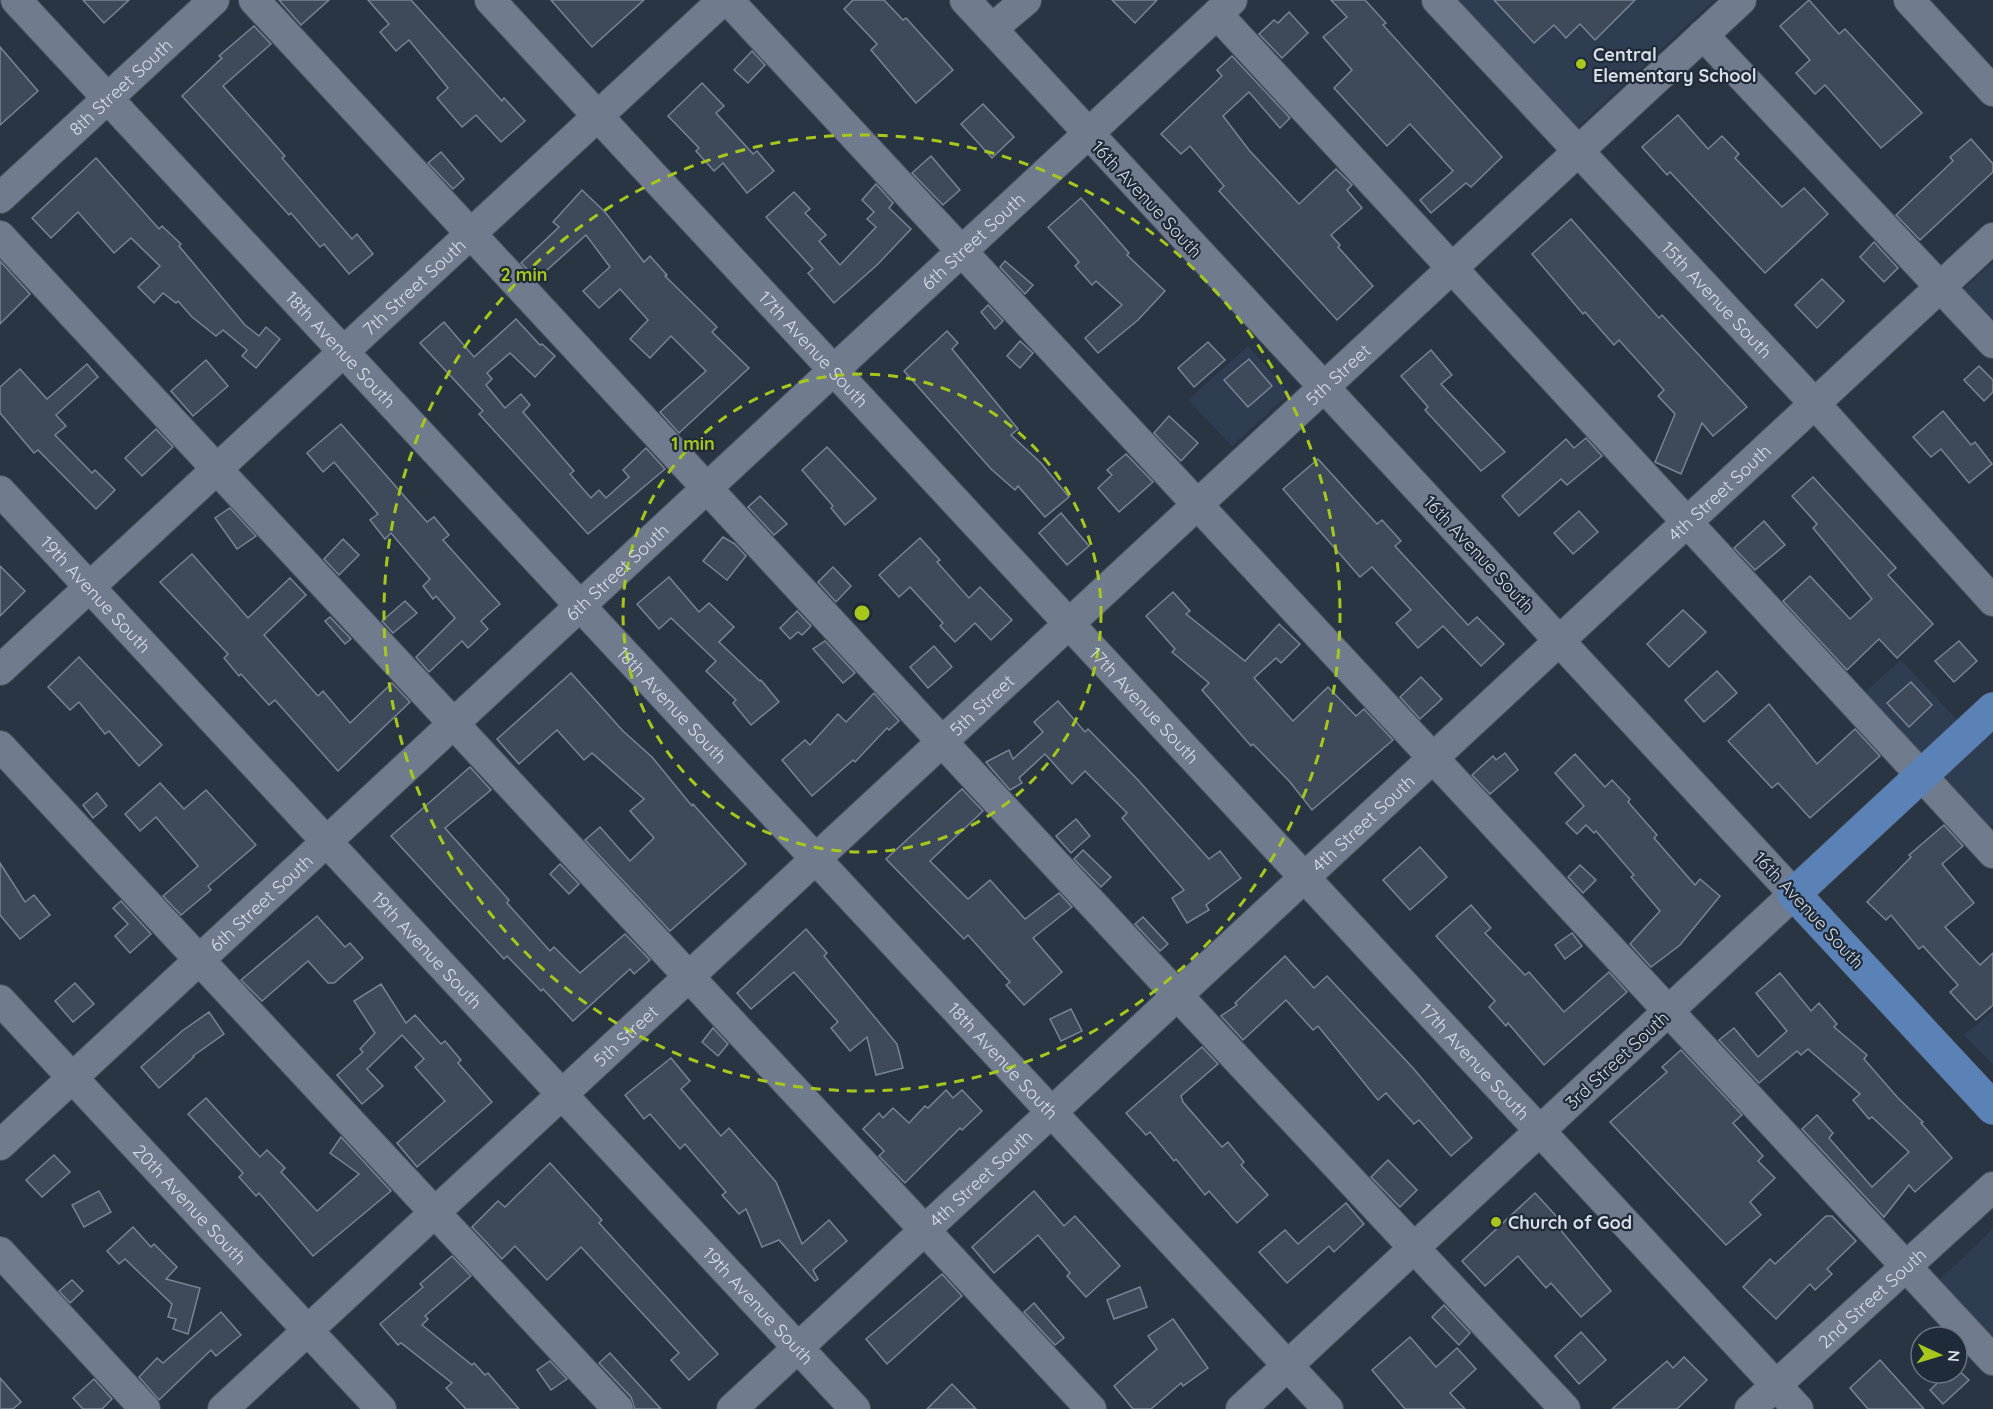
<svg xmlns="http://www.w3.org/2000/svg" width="1993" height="1409" font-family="Quicksand,sans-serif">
  <rect width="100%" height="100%" fill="#2a3544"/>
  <!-- built -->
  <g fill="#2e3d52">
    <polygon points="1458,0 1714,0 1576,129"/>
    <polygon points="1993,262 1993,355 1946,305"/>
    <polygon points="1248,346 1290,393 1232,446 1188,400"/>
    <polygon points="1901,660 1975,739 1993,724 1993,824 1985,831 1860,697"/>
    <polygon points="1993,1011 1993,1065 1964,1035"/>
    <polygon points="1993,1229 1993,1348 1934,1285"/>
  </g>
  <!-- building -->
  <g fill="#3e4a59" stroke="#778496" stroke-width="1.5">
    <polygon points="83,0 129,0 104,23"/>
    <polygon points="279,0 329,0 301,25"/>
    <polygon points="368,0 411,0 502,101 504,98 525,121 501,142 476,115 462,127 437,98 448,88 409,40 396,51 380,32 389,24"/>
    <polygon points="551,0 644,0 592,47"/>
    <polygon points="853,0 884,0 903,20 906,18 953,70 916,103 871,50 877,44 844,9"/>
    <polygon points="1112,0 1157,0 1135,23"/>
    <polygon points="1331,0 1365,0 1386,23 1383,25 1502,157 1471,187 1466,183 1431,213 1420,200 1453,171 1410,124 1387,146 1334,88 1352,70 1323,37 1347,17"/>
    <polygon points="1494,0 1635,0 1595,40 1580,24 1566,38 1554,25 1534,43"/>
    <polygon points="1809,0 1839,34 1845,29 1922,113 1881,148 1825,85 1815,94 1796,73 1810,60 1780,26"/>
    <polygon points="1289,12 1308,33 1282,58 1259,34 1274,20 1278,23"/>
    <polygon points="254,26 271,44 223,86 285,156 282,158 352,239 357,234 373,254 349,274 324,244 320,247 291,213 289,215 182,96 222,58 219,56"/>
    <polygon points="0,47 38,91 0,125"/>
    <polygon points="752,51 765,65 748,83 734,70"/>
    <polygon points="1232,56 1290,118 1280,128 1249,92 1223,116 1249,150 1299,204 1336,169 1352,185 1347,190 1362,208 1331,235 1340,245 1338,247 1373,286 1337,320 1219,191 1224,186 1190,146 1181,154 1161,134 1222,76 1217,70"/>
    <polygon points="702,83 724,106 716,113 753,154 757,151 774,171 747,193 723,163 714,171 696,151 699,148 668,116"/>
    <polygon points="983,104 1014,137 992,158 961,124"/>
    <polygon points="1678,115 1708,149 1722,136 1739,154 1735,158 1782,207 1804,188 1828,214 1765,273 1670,172 1667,175 1642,147"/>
    <polygon points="1971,139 1993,164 1993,172 1920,240 1896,215 1953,161 1950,157"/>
    <polygon points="441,152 464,179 453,189 428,163"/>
    <polygon points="931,156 960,190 943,205 912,173"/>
    <polygon points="96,158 159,229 162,226 181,244 179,246 245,325 259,336 266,327 280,339 256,368 242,356 247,350 223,330 216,336 192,317 178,301 176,303 163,293 154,303 138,287 160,266 131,238 114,253 78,212 51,238 32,218"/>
    <polygon points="876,184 893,203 889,208 911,229 877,265 834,303 808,273 813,269 766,217 794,192 810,209 805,213 826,235 819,241 840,265 876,227 867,219 874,212 862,200"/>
    <polygon points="582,190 605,212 644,262 650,256 667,275 665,276 717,327 712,332 749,368 679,433 660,412 706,371 671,336 650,358 630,339 648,320 620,289 599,308 583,291 610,267 586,235 537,279 521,263 559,227 553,222"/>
    <polygon points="1081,198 1129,253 1127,255 1165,291 1138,320 1098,353 1085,338 1122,305 1096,281 1092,285 1075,266 1079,262 1048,227"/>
    <polygon points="1571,219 1659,318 1662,315 1747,407 1713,436 1702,423 1681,474 1655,462 1675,414 1658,396 1664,390 1619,340 1614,345 1585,312 1583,314 1532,254"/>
    <polygon points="1874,242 1898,268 1884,282 1860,257"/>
    <polygon points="0,261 30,294 0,324"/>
    <polygon points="1005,261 1033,285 1025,294 1000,267"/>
    <polygon points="1822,279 1844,301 1817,328 1795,305"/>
    <polygon points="988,305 1003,321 995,329 981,312"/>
    <polygon points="516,319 540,345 542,344 555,356 535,377 510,353 487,373 492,379 486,385 505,408 521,394 530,405 523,412 574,471 570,474 591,498 599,490 606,498 629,477 623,470 646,448 665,469 588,534 479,414 483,411 420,343 444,322 474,357"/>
    <polygon points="947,331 958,343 952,349 1018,429 1011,435 1041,463 1069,497 1045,517 1018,486 1015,490 991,469 904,371"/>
    <polygon points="1020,341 1033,353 1020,368 1007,356"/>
    <polygon points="1208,342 1225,360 1194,387 1178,368"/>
    <polygon points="1431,350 1452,375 1441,384 1505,452 1481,471 1425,410 1428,407 1401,376"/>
    <polygon points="1249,359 1272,386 1248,407 1224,380"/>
    <polygon points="206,360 228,386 193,416 171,391"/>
    <polygon points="87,364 98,377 56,415 66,426 55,435 92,473 95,470 115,490 96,509 38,450 34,453 0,413 0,387 20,369 47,399"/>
    <polygon points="1979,366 1993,380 1993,392 1984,401 1964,380"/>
    <polygon points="1943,411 1971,445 1975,442 1992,464 1969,483 1941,449 1931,457 1913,437"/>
    <polygon points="1169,416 1198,443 1181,461 1154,433"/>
    <polygon points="341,424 427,522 434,517 449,535 443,540 500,604 481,621 488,629 468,648 462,641 429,672 416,657 455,618 436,596 433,599 423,586 430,579 391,533 385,539 370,520 378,514 334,462 323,472 307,453"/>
    <polygon points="156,429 173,447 142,476 125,458"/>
    <polygon points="1586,438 1602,456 1567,485 1561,479 1519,516 1502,496 1566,439 1574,448"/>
    <polygon points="827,447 876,499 845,525 831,508 833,506 802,470"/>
    <polygon points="1126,454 1153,482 1119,512 1098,488 1112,475 1107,470"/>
    <polygon points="1318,459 1377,524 1382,520 1401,541 1395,546 1468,625 1477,617 1504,644 1481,666 1443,626 1418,648 1396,623 1411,610 1372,567 1360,577 1283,489"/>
    <polygon points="1813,477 1896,568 1888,575 1933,624 1897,658 1879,639 1847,670 1783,601 1810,576 1850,619 1872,599 1813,528 1817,524 1792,496"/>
    <polygon points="760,496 787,524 774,535 748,507"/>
    <polygon points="230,508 256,536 237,549 215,518"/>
    <polygon points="1579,511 1598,532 1573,554 1554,533"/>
    <polygon points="1061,513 1089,546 1067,565 1039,533"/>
    <polygon points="1764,521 1785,545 1755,570 1734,548"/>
    <polygon points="723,537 735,544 746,556 727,580 703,561"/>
    <polygon points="920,538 940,560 937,562 969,598 980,587 1012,620 991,640 975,623 955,642 940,626 943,623 910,587 899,597 879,575"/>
    <polygon points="343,539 359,555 339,575 324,559"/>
    <polygon points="192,554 248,618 290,578 306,595 264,635 318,696 323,691 350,723 392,683 410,702 338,771 275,700 269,705 241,674 239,676 224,658 228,654 160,582"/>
    <polygon points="0,566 25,591 0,616"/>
    <polygon points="833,567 851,586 836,602 818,582"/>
    <polygon points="669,577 699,612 709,603 734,627 719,642 760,681 761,680 779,702 751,725 733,703 736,700 706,671 716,661 671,618 659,629 637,604"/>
    <polygon points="1173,592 1190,611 1186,614 1245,661 1279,624 1300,644 1281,663 1276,658 1254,678 1293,721 1328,687 1356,716 1364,709 1393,740 1312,810 1290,782 1253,744 1251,746 1202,690 1209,683 1172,652 1175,649 1146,616"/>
    <polygon points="405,601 417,613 393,633 382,621"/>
    <polygon points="1683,610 1706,632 1669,667 1647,644"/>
    <polygon points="797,611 811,626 802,635 798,632 790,639 780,628"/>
    <polygon points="330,617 351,639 345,644 325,621"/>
    <polygon points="825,641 855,673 843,683 813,649"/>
    <polygon points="1959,641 1977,661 1954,682 1935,661"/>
    <polygon points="934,646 952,667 928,688 910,667"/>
    <polygon points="79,657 162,745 139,766 109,731 105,734 79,702 70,710 48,687"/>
    <polygon points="1717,671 1737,693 1704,722 1685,700"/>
    <polygon points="571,673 623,731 652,757 692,806 693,804 746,864 670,931 585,840 600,827 630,861 654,838 630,811 644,799 592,753 584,760 557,730 519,764 497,739"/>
    <polygon points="1421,677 1442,699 1420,719 1400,697"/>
    <polygon points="1911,682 1932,705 1909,727 1887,703"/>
    <polygon points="874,693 899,721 889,730 887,728 855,762 853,760 812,796 782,760 805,740 810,745 838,714 846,722"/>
    <polygon points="1058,701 1085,732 1088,729 1138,780 1209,859 1220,851 1241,878 1206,905 1209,910 1187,923 1172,898 1184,890 1122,818 1127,813 1085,771 1072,784 1045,754 1019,778 1022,783 1010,790 990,767 986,762 1009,750 1013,759 1043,732 1034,722"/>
    <polygon points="1769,704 1817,764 1855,729 1880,756 1810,818 1778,783 1772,788 1728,741"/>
    <polygon points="1505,753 1518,770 1490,794 1472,775 1493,756 1496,760"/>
    <polygon points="1575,754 1605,787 1612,780 1630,799 1628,802 1657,835 1654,838 1695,885 1700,879 1720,896 1680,945 1651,967 1630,944 1660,911 1631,877 1634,875 1596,831 1594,833 1586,825 1577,834 1566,823 1584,806 1555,773"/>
    <polygon points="470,767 491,790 445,828 509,900 507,903 550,951 554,947 580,973 625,934 650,960 634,974 630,969 573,1021 543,989 541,991 507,956 504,959 391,836"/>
    <polygon points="160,783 184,809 206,790 256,845 208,886 211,890 181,915 163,896 198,866 156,817 140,831 125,814"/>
    <polygon points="962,789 983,811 930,861 968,899 990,880 1025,919 1059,893 1072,907 1033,938 1062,972 1024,1005 1006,985 1010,982 968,935 964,939 886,859"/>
    <polygon points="97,793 107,806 93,818 83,805"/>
    <polygon points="1076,819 1090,836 1071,853 1056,836"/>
    <polygon points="1944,825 1963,846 1942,864 1974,903 1945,927 1980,965 1993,953 1993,1005 1976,1020 1950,992 1958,985 1923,946 1919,949 1891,915 1886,920 1867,902 1911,857 1909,855"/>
    <polygon points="1420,847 1447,877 1410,910 1383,880"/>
    <polygon points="1083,850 1111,877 1101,887 1074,859"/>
    <polygon points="0,863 25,902 34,895 50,915 20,939 0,915"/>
    <polygon points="560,864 579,884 569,894 550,874"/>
    <polygon points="1580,865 1596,880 1583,893 1568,877"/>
    <polygon points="121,901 151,934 130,953 115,936 128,924 113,908"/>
    <polygon points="1471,905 1491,928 1485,933 1525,975 1529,972 1564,1012 1609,972 1627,992 1544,1065 1508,1023 1506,1026 1489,1007 1495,1001 1436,936"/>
    <polygon points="317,916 345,947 350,943 363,958 334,983 328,983 308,961 262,1001 241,980"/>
    <polygon points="1143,917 1168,944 1160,951 1135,924"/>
    <polygon points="806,929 827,953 824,956 897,1044 903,1068 876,1075 867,1037 850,1051 831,1028 838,1022 794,972 751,1009 737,993"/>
    <polygon points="1572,933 1582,946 1565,959 1555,945"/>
    <polygon points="1285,956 1314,988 1327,976 1413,1068 1472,1138 1451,1156 1419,1120 1414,1124 1386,1093 1378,1100 1318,1026 1313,1030 1286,1000 1243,1040 1221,1016 1237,1005 1235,1003"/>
    <polygon points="1780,973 1811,1011 1819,1003 1837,1024 1834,1027 1867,1055 1864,1059 1898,1098 1923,1122 1921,1123 1952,1158 1915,1192 1909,1185 1884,1217 1802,1129 1817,1115 1833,1133 1829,1138 1872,1187 1909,1152 1872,1117 1869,1119 1853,1100 1860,1094 1808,1049 1801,1055 1797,1051 1759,1083 1719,1040 1734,1028 1758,1057 1787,1031 1756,993"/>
    <polygon points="75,983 94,1004 73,1022 55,1001"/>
    <polygon points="381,984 406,1023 415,1015 441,1044 445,1041 461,1060 458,1063 492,1102 417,1167 397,1143 445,1101 415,1067 424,1059 402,1035 367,1069 383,1086 362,1104 337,1075 363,1052 360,1049 375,1033 354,1001"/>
    <polygon points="1071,1009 1082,1031 1061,1041 1050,1019"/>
    <polygon points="209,1012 224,1034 193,1056 194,1057 159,1088 141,1067 182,1031"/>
    <polygon points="713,1028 728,1044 718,1056 702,1042"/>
    <polygon points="1202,1047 1218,1064 1181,1096 1183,1102 1222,1147 1228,1142 1244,1162 1241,1165 1268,1195 1237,1223 1209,1191 1205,1195 1176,1159 1174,1161 1150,1132 1146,1135 1126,1113"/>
    <polygon points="1681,1050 1742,1115 1733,1123 1763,1156 1758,1161 1775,1178 1750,1202 1761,1215 1726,1245 1610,1122 1667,1072 1662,1067"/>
    <polygon points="671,1058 690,1081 681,1089 721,1136 729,1128 776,1182 802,1244 829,1220 847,1241 813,1270 818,1279 815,1281 779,1240 762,1247 746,1209 739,1214 722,1195 726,1192 685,1144 680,1149 650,1114 644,1119 625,1095"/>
    <polygon points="946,1090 953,1098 962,1090 982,1111 962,1130 960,1128 905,1183 879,1156 884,1151 863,1129 879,1113 883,1118 893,1108 909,1123 925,1106 928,1108"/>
    <polygon points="206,1098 260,1157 267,1150 285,1168 281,1172 317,1211 359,1174 330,1153 341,1137 391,1191 313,1256 259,1193 256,1196 239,1177 243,1173 188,1114"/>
    <polygon points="54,1155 70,1172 42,1197 26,1180"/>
    <polygon points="1388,1160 1417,1190 1400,1207 1371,1177"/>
    <polygon points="550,1163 602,1220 599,1223 718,1354 689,1380 671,1360 679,1353 581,1247 547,1280 515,1246 502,1259 472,1227 498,1201 505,1207"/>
    <polygon points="99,1191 111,1212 84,1227 72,1205"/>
    <polygon points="1034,1191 1064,1226 1075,1216 1120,1266 1086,1297 1067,1276 1070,1273 1038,1235 994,1273 972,1247"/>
    <polygon points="1535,1193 1558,1218 1554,1222 1611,1291 1581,1317 1551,1283 1546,1288 1518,1256 1485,1286 1462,1261"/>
    <polygon points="1346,1203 1364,1224 1334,1252 1329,1246 1287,1283 1259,1252 1285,1230 1298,1244"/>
    <polygon points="1826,1216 1832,1216 1856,1241 1827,1269 1832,1274 1815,1290 1810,1284 1776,1319 1743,1287 1770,1259 1775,1264"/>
    <polygon points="133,1227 151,1247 154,1244 177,1267 166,1279 200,1288 188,1334 173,1329 176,1319 168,1317 172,1304 125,1259 119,1264 107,1251"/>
    <polygon points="452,1256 471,1276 425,1316 428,1319 422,1325 472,1365 474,1363 485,1375 488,1373 519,1409 466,1409 446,1388 452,1383 401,1343 398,1345 380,1324 423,1287 420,1284"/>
    <polygon points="942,1274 962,1296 887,1364 866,1339"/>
    <polygon points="72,1280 83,1291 70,1303 59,1291"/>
    <polygon points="1140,1287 1147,1307 1114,1319 1107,1300"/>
    <polygon points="1034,1303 1064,1338 1055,1345 1024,1312"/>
    <polygon points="1444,1305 1470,1333 1459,1345 1432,1317"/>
    <polygon points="221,1312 241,1335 216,1356 211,1350 159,1400 139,1377 157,1358 163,1363"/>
    <polygon points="1173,1319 1208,1368 1183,1386 1181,1383 1151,1409 1133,1409 1114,1386 1157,1349 1148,1336"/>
    <polygon points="1581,1332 1606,1360 1579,1384 1555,1356"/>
    <polygon points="1410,1337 1436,1367 1457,1348 1476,1369 1450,1393 1465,1409 1405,1409 1372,1370"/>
    <polygon points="610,1353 661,1409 635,1409 631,1397 599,1363"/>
    <polygon points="1684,1357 1707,1380 1677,1409 1612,1409 1667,1361 1673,1368"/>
    <polygon points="1880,1360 1924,1409 1868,1409 1850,1388"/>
    <polygon points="550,1361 567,1379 551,1390 537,1370"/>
    <polygon points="1957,1369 1969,1380 1943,1404 1930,1390 1948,1373 1957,1373"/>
    <polygon points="0,1378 21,1402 13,1409 0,1409"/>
    <polygon points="94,1379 112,1399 102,1409 83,1409 73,1398"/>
    <polygon points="952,1384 976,1409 927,1409"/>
  </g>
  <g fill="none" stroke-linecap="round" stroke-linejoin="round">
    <!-- minor casing -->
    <g stroke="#49535f" stroke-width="32">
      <g id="minor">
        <path id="s1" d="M16 0 1328 1409"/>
        <polyline points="254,0 1178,996 1565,1409"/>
        <path id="s2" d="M490 0 1798 1409"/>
        <polyline points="728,0 1993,1360"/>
        <polyline points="965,0 1794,894 1241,1409"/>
        <path id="s3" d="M1437 0 1815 404 1993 601"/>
        <polyline points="1909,0 1993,91"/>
        <polyline points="1217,14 1993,853"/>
        <polyline points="992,29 1026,0"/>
        <polyline points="1703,35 1993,343"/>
        <path id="s4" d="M0 198 214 0"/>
        <polyline points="0,236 1091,1409"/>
        <path id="s5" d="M0 491 855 1409"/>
        <path id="s6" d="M0 670 723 0"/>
        <polyline points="0,746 618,1409"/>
        <path id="s7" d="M0 1000 381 1409"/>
        <path id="s8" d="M0 1145 1232 0"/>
        <polyline points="0,1252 145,1409"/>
        <path id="s9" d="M223 1409 1741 0"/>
        <path id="s10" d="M732 1409 1993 238"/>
        <path id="s11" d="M1750 1409 1993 1187"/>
      </g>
    </g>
    <!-- major casing -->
    <g stroke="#49535f" stroke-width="34">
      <polyline id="major" points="1993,709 1794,894 1993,1108"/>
    </g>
    <!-- minor -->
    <use href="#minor" stroke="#707c8e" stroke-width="30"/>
    <!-- major -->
    <use href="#major" stroke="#5b82b7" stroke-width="33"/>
  </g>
  <!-- distance rings -->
  <g fill="none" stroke="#a8c71c" stroke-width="3" stroke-dasharray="10 8">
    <circle cx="862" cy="613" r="239"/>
    <circle cx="862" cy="613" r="478"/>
  </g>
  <!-- markers -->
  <g fill="#a8c71c" stroke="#202b3a" stroke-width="2">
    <circle cx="1581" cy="64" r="6"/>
    <circle cx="1496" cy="1222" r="6"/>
  </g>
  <g text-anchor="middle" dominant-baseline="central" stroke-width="4.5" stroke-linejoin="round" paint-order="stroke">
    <!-- poi labels -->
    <g font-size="18" font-weight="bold" fill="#d8dfe8" stroke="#202b3a" text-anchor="start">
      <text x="1593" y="54">Central<tspan x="1593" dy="21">Elementary School</tspan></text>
      <text x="1508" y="1222">Church of God</text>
    </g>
    <!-- street labels -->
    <g font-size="18" fill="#d8dfe8" stroke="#202b3a">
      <text stroke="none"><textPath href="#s4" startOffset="164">8th Street South</textPath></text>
      <text transform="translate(1147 199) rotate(47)">16th Avenue South</text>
      <text stroke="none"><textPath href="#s8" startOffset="1328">6th Street South</textPath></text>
      <text stroke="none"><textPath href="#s6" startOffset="564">7th Street South</textPath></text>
      <text stroke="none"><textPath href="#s3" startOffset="410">15th Avenue South</textPath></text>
      <text stroke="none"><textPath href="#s1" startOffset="477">18th Avenue South</textPath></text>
      <text stroke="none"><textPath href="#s2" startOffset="476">17th Avenue South</textPath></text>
      <text stroke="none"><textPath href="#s9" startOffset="1521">5th Street</textPath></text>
      <text stroke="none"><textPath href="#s10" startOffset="1347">4th Street South</textPath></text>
      <text transform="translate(1479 554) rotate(47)">16th Avenue South</text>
      <text stroke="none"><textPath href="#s8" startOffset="842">6th Street South</textPath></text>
      <text stroke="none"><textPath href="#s5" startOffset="141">19th Avenue South</textPath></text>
      <text stroke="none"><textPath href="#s9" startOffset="1035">5th Street</textPath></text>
      <text stroke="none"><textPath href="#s2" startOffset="962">17th Avenue South</textPath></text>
      <text stroke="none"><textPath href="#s1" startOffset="963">18th Avenue South</textPath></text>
      <text stroke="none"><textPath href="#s10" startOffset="861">4th Street South</textPath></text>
      <text stroke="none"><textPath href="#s8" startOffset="356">6th Street South</textPath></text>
      <text transform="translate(1809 910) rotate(47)">16th Avenue South</text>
      <text stroke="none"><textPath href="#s5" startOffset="627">19th Avenue South</textPath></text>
      <text stroke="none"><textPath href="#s9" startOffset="549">5th Street</textPath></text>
      <text stroke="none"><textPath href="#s2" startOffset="1448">17th Avenue South</textPath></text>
      <text transform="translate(1617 1060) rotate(-43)">3rd Street South</text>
      <text stroke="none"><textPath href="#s1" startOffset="1449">18th Avenue South</textPath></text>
      <text stroke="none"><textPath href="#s10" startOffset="339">4th Street South</textPath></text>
      <text stroke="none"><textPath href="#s7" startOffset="279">20th Avenue South</textPath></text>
      <text stroke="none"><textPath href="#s11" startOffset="165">2nd Street South</textPath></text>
      <text stroke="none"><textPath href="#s5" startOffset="1113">19th Avenue South</textPath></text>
    </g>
  </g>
  <circle cx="862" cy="613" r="9" fill="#a8c71c" stroke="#202b3a" stroke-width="3"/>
  <g font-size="18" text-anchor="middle" font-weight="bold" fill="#a8c71c" stroke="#202b3a" stroke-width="4.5" stroke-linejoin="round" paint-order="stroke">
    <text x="524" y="281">2 min</text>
    <text x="693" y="450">1 min</text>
  </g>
  <!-- north arrow -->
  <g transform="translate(1939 1355) rotate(94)"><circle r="28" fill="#202b3a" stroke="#6a7380" stroke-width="1.5"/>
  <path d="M0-4.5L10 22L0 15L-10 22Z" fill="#a8c71c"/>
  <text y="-9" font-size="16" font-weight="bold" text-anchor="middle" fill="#d8dfe8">N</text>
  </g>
</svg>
